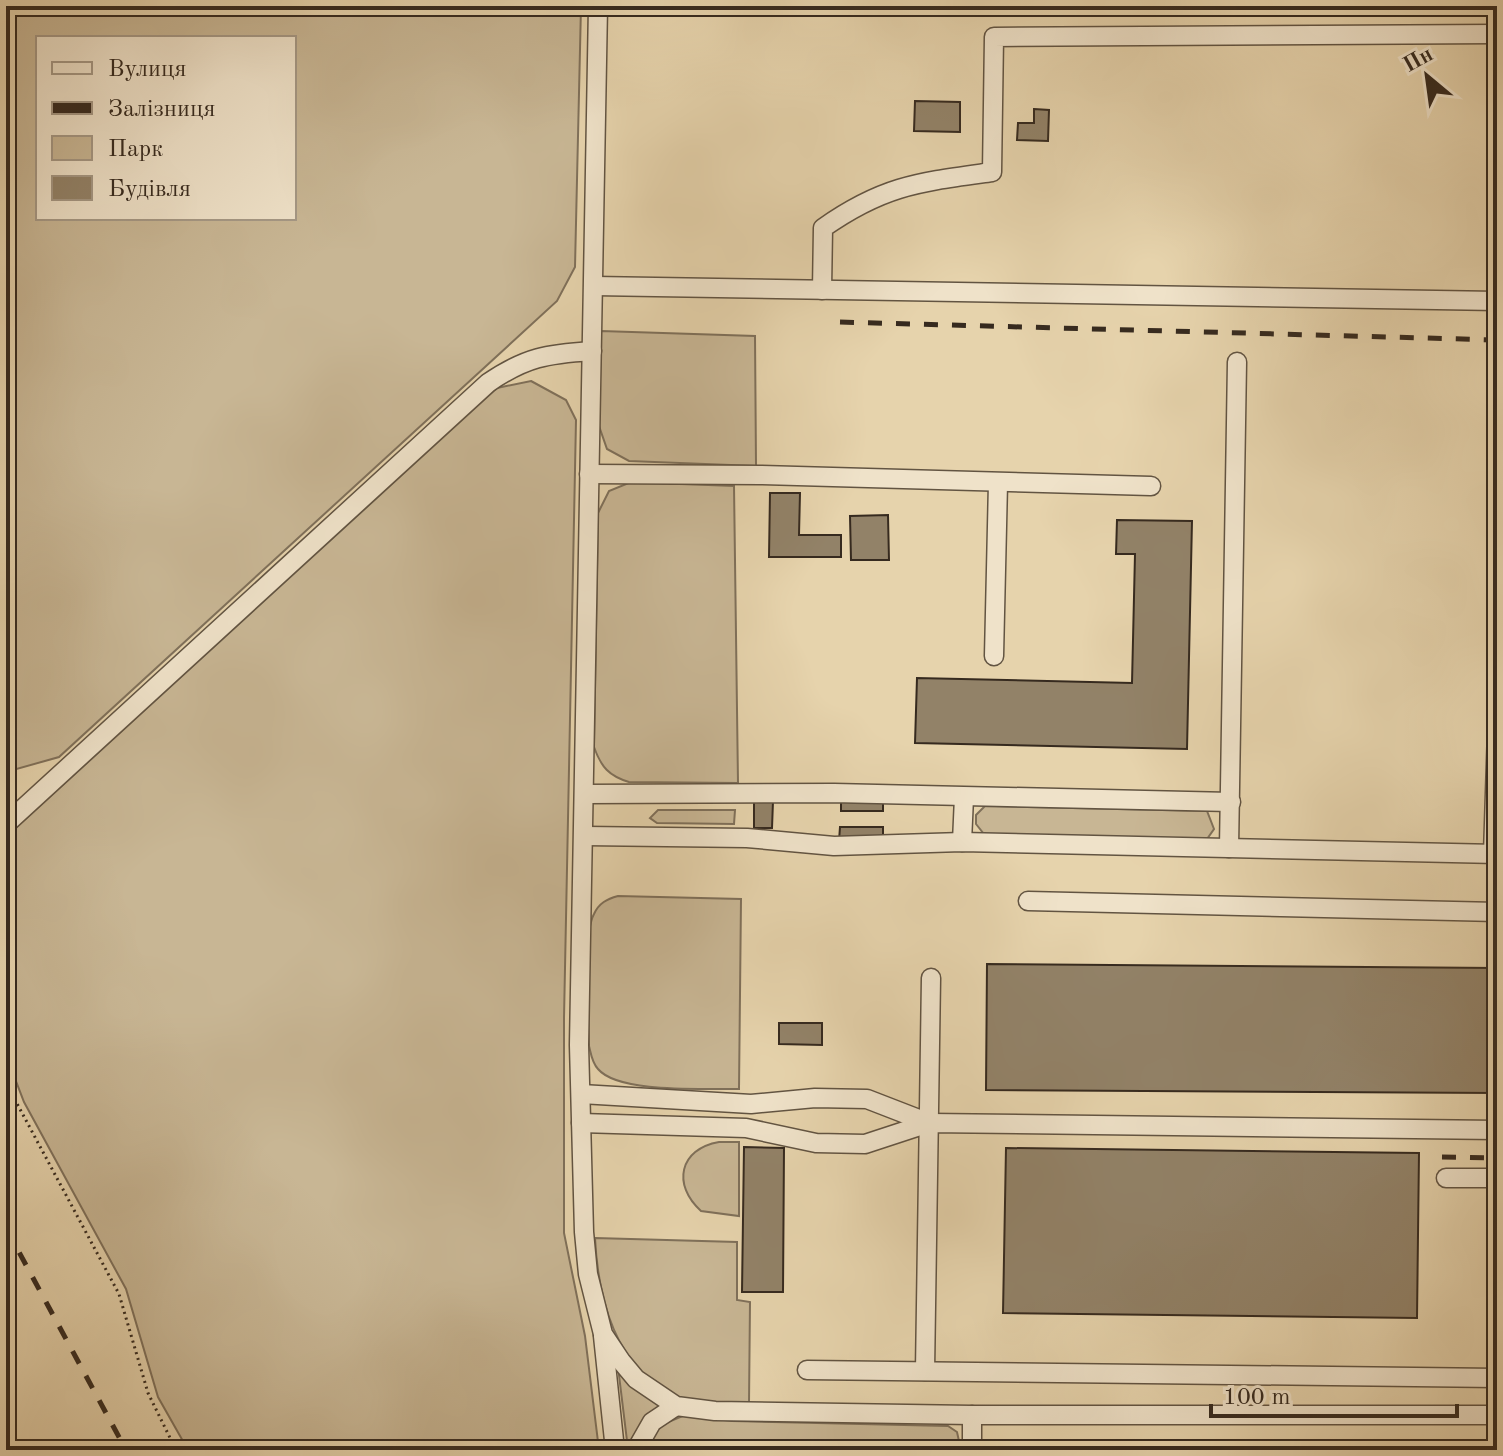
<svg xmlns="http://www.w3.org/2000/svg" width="1503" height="1456" font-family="'Old Standard TT',serif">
  <rect width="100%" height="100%" fill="#e6d3ac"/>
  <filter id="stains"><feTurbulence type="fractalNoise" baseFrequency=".0025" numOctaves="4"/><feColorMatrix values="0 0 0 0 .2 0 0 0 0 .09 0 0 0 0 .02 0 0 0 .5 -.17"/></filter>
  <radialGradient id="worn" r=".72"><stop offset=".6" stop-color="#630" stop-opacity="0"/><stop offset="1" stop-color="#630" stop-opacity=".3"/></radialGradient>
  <!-- green -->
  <g fill="#c8b694" stroke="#7f705a" stroke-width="2" fill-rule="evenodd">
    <path d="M20 6H581L575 267 557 301 59 757 6 772V13ZM38 38H294V218H38Z"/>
    <polygon points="601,331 755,336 756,466 629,461 607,449 599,426"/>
    <polygon points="531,381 566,400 576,420 564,1018 564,1233 585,1336 599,1450 188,1450 158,1397 126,1289 24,1102 6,1055 6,837 497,388"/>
    <path d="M631 482 734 486 738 783 629 782C609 776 601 767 594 747L598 513 609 491Z"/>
    <polygon points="985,806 1207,811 1214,829 1207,839 984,834 976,824 976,815"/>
    <polygon points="658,810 735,810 734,824 657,823 650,818"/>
    <path d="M618 896 741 899 739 1089C707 1088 619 1094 598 1069 592 1063 591 1054 589 1046 589 1017 582 936 594 914 599 903 607 899 618 896Z"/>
    <path d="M719 1142H739V1216L701 1211C672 1185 679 1149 719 1142Z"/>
    <path d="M595 1238 737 1242V1300L750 1302 749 1404C726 1403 697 1405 676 1396 615 1369 598 1298 595 1238Z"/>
    <polygon points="618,1367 661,1407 628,1449"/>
    <polygon points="685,1415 732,1421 948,1426 957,1432 961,1450 645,1450 661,1425"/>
  </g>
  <!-- building -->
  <g fill="#928268" stroke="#362a1f" stroke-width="2">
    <polygon points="915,101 960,102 960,132 914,131"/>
    <polygon points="1034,109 1049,110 1048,141 1017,140 1018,123 1034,123"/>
    <polygon points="770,493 800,493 799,535 841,535 841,557 769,557"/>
    <polygon points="888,515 889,560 851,560 850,516"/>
    <polygon points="1117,520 1192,521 1187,749 915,743 917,678 1132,683 1135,554 1116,554"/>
    <rect x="841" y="796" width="42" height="15"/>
    <polygon points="754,801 773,801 772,828 754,828"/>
    <polygon points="840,827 883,827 883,841 839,841"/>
    <polygon points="987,964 1497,968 1497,1093 986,1090"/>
    <polygon points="779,1023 822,1023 822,1045 779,1044"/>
    <polygon points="744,1147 784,1148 783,1292 742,1292"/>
    <polygon points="1006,1148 1419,1153 1417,1318 1003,1313"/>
  </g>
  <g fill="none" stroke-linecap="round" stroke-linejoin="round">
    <!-- minor casing -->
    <g stroke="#625442" stroke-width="21">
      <g id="minor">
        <polyline points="598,6 579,1045 584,1232 588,1274 603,1334 621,1361 636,1379 676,1406 715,1411 972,1415 1497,1415"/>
        <polyline points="594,286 1497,301"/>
        <path d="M822 290 823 228C884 185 920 182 992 172L994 37 1497 34"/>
        <polyline points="589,474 761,475 1151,486"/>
        <polyline points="994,656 998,483"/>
        <polyline points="586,794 834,793 1231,802"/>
        <path d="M6 824 488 383C526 357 547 354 592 351"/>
        <polyline points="585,836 747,838 834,846 962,842 1497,854"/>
        <polyline points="962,842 964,797"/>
        <polyline points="1229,848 1237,362"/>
        <polyline points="1493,854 1497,731"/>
        <polyline points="1028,901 1497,912"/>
        <polyline points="581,1094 751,1104 815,1098 867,1099 929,1123"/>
        <polyline points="581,1123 746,1128 816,1143 865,1144 929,1123 1497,1130"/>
        <polyline points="1446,1178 1497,1178"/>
        <polyline points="603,1336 615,1450"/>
        <polyline points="807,1370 1497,1378"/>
        <polyline points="925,1371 931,978"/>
        <polyline points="636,1450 652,1422 676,1406"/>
        <polyline points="972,1450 972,1415"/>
      </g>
    </g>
    <!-- path -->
    <g stroke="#362a1f" stroke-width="3" stroke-dasharray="2 4" stroke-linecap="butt">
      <polyline points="6,1083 119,1294 148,1393 176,1450"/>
      <polyline points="6,1098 15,1103"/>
    </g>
    <!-- minor -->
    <use href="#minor" stroke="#efe2c9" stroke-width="18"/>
    <!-- rail -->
    <g stroke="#362a1f" stroke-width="5" stroke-dasharray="14 14" stroke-linecap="butt">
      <polyline points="840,322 1497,340"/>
      <polyline points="1442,1157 1497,1158"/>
      <polyline points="6,1228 126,1450"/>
    </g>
  </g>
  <!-- margin -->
  <rect width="1503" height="1456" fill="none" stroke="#e6d3ac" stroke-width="32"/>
  <rect x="8" y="8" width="1487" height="1440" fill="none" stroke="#362a1f" stroke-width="4"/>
  <rect x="16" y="16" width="1471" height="1424" fill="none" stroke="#362a1f" stroke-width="2"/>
  <!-- legend -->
  <rect x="36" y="36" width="260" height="184" fill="#efe2c9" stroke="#a59885" stroke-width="2"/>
  <rect x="52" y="62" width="40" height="12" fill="#efe2c9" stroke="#a59885" stroke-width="2"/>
  <text x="108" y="76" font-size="24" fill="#362a1f">Вулиця</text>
  <rect x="52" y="102" width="40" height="12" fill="#362a1f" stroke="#a59885" stroke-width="2"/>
  <text x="108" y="116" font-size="24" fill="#362a1f">Залізниця</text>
  <rect x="52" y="136" width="40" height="24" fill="#c8b694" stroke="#a59885" stroke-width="2"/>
  <text x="108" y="156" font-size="24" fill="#362a1f">Парк</text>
  <rect x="52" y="176" width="40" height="24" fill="#928268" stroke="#a59885" stroke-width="2"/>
  <text x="108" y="196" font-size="24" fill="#362a1f">Будівля</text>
  <!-- north arrow -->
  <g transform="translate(1427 76) rotate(331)" stroke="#efe2c9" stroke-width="6" paint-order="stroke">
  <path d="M0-6L14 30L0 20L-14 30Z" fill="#362a1f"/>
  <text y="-12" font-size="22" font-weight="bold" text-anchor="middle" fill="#362a1f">Пн</text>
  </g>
  <!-- scale -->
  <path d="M1211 1404v12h246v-12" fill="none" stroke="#362a1f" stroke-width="4"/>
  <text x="1223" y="1404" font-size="24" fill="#362a1f" stroke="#efe2c9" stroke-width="6" paint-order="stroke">100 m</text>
  <rect width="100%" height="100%" filter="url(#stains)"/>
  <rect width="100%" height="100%" fill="url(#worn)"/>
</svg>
